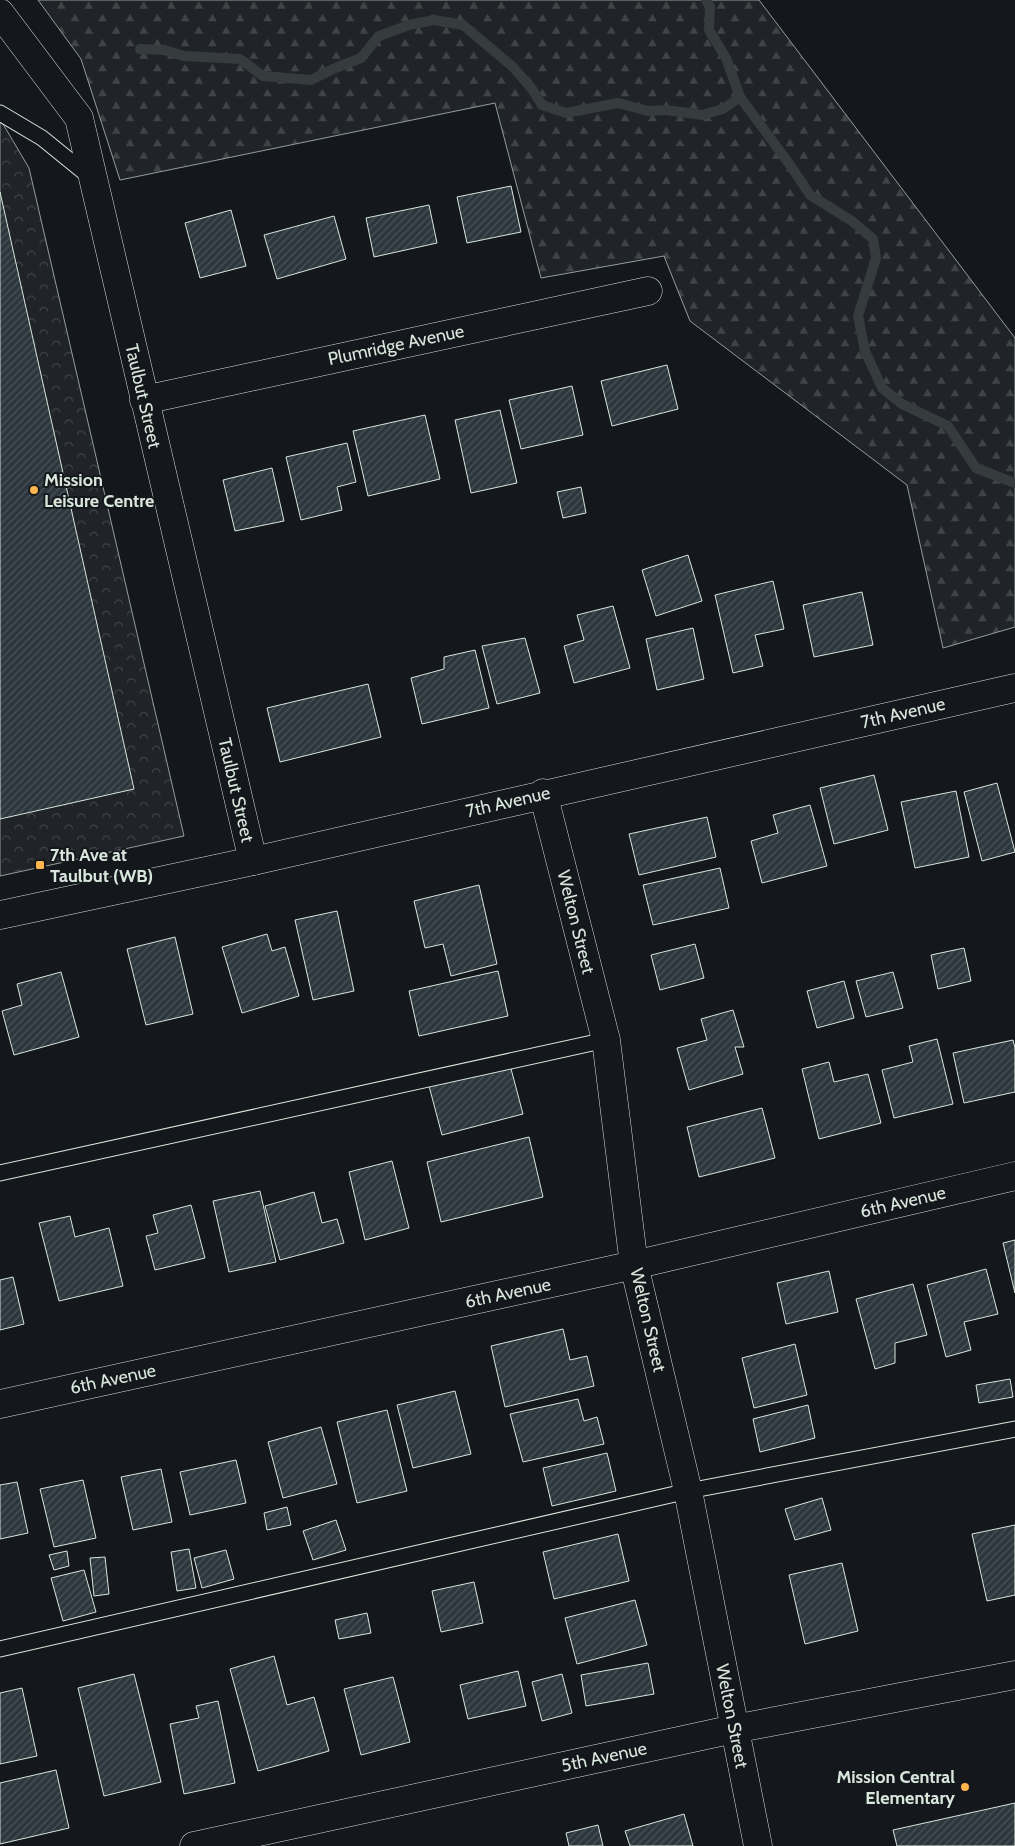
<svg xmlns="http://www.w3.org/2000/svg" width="1015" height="1846" font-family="Cabin,sans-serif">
  <defs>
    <pattern id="forest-firs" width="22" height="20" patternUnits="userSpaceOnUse" patternTransform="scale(1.25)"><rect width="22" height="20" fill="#202428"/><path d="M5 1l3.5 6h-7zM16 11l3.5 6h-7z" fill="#404447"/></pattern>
    <pattern id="park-crowns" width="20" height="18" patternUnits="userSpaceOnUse" patternTransform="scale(1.25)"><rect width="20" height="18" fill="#202428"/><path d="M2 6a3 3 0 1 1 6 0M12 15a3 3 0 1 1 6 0" fill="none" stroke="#404447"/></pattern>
    <pattern id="building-hatch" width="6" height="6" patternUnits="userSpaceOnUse" patternTransform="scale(1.25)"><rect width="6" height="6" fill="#2c363c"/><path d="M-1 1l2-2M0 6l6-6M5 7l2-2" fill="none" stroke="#4a5358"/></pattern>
  </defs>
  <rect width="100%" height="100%" fill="#14181c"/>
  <!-- forest -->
  <polygon fill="url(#forest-firs)" stroke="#939e99" points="38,0 759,0 1015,338 1015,627 943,648 907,485 690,321 664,256 541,278 495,103 120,180 81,59"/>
  <!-- park -->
  <polygon fill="url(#park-crowns)" stroke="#939e99" points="0,119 29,168 184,836 0,876"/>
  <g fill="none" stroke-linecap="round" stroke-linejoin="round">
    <!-- stream -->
    <g stroke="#363b3e" stroke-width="10">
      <polyline points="706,0 710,7 709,30 726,58 740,97"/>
      <polyline points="140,49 164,50 184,56 240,59 263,76 311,80 333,69 361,58 379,36 409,25 434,20 463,25 513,67 532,89 542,105 566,113 618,103 648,111 666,110 702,115 723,109 740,97 790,165 810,195 852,221 873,239 876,258 858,316 865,351 882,388 902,404 948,426 976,468 1015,483"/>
    </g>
  </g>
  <!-- building -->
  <g fill="url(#building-hatch)" stroke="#d8e6dc">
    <polygon points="511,186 521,232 467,243 457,197"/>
    <polygon points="0,192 134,789 0,819"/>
    <polygon points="429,205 437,243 374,257 366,218"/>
    <polygon points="231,210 246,266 200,278 185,223"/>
    <polygon points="334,216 346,259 277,279 264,235"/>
    <polygon points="667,365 678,409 612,426 601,381"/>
    <polygon points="572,386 583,435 521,449 509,400"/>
    <polygon points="500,410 517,483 471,493 455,420"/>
    <polygon points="425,415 440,479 368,496 353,431"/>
    <polygon points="347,443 356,482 337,487 342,510 301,520 286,457"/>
    <polygon points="272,468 284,521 235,531 223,480"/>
    <polygon points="581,487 586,513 563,518 557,492"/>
    <polygon points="688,555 702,601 656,616 642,570"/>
    <polygon points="773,581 784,629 755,635 763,666 733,673 715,595"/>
    <polygon points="862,592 873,645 814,657 803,605"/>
    <polygon points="613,606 630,668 574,683 564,646 584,640 577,615"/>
    <polygon points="693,628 704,679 657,690 646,639"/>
    <polygon points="525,638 540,693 497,704 482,646"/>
    <polygon points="475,650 489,708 422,724 411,678 444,669 444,657"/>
    <polygon points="368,684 381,737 280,762 267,708"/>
    <polygon points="874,775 888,830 834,844 820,788"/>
    <polygon points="997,783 1015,852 982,861 964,792"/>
    <polygon points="956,791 969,857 915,868 901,802"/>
    <polygon points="810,805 827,866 762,883 751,841 778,833 773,815"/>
    <polygon points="707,817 716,857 639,875 629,834"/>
    <polygon points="720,868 729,908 653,925 643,885"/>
    <polygon points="479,885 497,964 451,976 443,944 425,948 414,901"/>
    <polygon points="337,911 354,991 313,1000 295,920"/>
    <polygon points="267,934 272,951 285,947 299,996 242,1013 222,947"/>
    <polygon points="175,937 193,1014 146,1025 127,949"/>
    <polygon points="695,944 704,978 660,990 651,955"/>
    <polygon points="964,948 971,981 938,989 931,955"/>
    <polygon points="498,971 508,1016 419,1036 409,991"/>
    <polygon points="61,972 79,1037 14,1055 2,1011 22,1005 17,984"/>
    <polygon points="893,972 903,1008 866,1017 856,981"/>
    <polygon points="844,981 854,1018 817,1028 807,991"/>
    <polygon points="733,1010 744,1047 735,1047 743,1074 689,1090 677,1048 707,1040 701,1019"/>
    <polygon points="937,1039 953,1104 894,1118 882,1070 913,1062 909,1046"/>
    <polygon points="1013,1040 1015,1048 1015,1092 964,1103 953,1053"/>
    <polygon points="829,1062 834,1082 868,1074 881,1123 819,1139 802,1069"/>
    <polygon points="510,1065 523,1114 442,1135 429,1086"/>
    <polygon points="762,1108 775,1158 699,1177 687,1127"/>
    <polygon points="529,1137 543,1197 441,1222 427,1162"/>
    <polygon points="392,1161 409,1228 365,1240 349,1172"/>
    <polygon points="260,1191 276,1262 229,1272 213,1201"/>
    <polygon points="314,1192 322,1223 337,1219 344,1243 280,1260 265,1206"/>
    <polygon points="191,1205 205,1258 155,1270 146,1236 158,1233 153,1215"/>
    <polygon points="70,1216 75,1237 109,1228 123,1286 59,1301 39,1223"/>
    <polygon points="1015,1240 1015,1293 1003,1243"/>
    <polygon points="986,1269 998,1314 964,1322 971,1350 946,1357 927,1285"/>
    <polygon points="829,1271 838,1312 786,1324 777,1283"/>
    <polygon points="13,1277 24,1324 0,1330 0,1280"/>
    <polygon points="913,1284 927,1335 895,1343 895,1363 875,1369 856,1299"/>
    <polygon points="563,1329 570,1360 587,1356 594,1386 505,1407 491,1346"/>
    <polygon points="795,1344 807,1395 754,1408 742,1358"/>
    <polygon points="1010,1379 1013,1397 979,1403 976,1385"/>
    <polygon points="455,1391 471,1454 413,1468 397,1405"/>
    <polygon points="578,1399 584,1421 597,1417 604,1444 523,1462 510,1414"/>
    <polygon points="808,1405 815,1438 760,1452 753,1419"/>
    <polygon points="387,1410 407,1491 357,1503 337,1422"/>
    <polygon points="321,1427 337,1484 283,1498 268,1442"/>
    <polygon points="607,1453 616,1491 552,1506 543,1468"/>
    <polygon points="236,1460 246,1503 190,1515 180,1472"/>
    <polygon points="161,1469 172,1522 133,1530 121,1477"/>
    <polygon points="83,1480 96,1538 54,1547 40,1489"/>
    <polygon points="17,1482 28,1533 0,1539 0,1485"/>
    <polygon points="822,1498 831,1530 795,1540 785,1509"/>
    <polygon points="287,1507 291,1525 267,1530 264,1513"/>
    <polygon points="336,1520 346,1550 313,1560 303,1531"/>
    <polygon points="1015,1525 1015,1595 987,1601 972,1534"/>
    <polygon points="618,1534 629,1581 554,1599 543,1552"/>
    <polygon points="189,1549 196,1588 177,1591 171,1552"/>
    <polygon points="226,1550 234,1579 202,1588 194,1558"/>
    <polygon points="67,1551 69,1566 54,1570 49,1555"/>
    <polygon points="105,1557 109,1594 94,1596 90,1558"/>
    <polygon points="842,1563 858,1631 805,1644 789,1575"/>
    <polygon points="84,1570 96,1612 63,1621 51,1578"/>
    <polygon points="474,1582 483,1623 441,1632 432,1591"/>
    <polygon points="635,1600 647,1645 577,1664 565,1618"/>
    <polygon points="367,1613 371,1633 339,1639 335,1620"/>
    <polygon points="274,1656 287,1705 314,1697 329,1751 258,1771 230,1669"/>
    <polygon points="648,1663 654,1694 586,1706 581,1675"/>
    <polygon points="518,1671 526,1706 468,1719 460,1685"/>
    <polygon points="134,1674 161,1782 104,1796 78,1688"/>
    <polygon points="562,1674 572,1713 542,1721 532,1682"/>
    <polygon points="393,1677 410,1742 361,1755 344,1689"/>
    <polygon points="22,1688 37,1756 0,1764 0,1693"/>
    <polygon points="218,1701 235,1783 184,1794 170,1724 199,1718 196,1706"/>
    <polygon points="56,1770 69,1828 0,1844 0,1783"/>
    <polygon points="1015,1803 1015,1846 897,1846 893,1830"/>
    <polygon points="684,1814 693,1846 630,1846 625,1831"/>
    <polygon points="598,1825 603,1846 569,1846 566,1833"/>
  </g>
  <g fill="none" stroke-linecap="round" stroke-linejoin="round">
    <!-- service casing -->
    <g stroke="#d8e6dc" stroke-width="17">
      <g id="service">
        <polyline points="0,113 42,138 90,177"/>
        <polyline points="0,1173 606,1040"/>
        <polyline points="0,1649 688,1491 1015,1429"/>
      </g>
    </g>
    <!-- minor casing -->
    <g stroke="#d8e6dc" stroke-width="29">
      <g id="minor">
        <polyline points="0,13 79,118 253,861"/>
        <polyline points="144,400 648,291"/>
        <polyline points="543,793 606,1040 634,1265 688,1491 758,1846"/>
        <polyline points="0,1404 634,1265 1015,1176"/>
        <polyline points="194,1846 734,1729 1015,1675"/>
      </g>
    </g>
    <!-- tertiary casing -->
    <g stroke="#d8e6dc" stroke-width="29">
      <polyline id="tertiary" points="0,915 253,861 1015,688"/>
    </g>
    <!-- service -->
    <use href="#service" stroke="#14181c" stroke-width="15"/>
    <!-- minor -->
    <use href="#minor" stroke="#14181c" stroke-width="28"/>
    <!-- tertiary -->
    <use href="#tertiary" stroke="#14181c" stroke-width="28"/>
  </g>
  <!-- markers -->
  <g fill="#ffb74d" stroke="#14181c" stroke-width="2">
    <circle cx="34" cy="490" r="5"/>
    <rect x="35" y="860" width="10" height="10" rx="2.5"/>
    <circle cx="965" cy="1787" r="5"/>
  </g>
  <g text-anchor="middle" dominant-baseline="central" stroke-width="4" stroke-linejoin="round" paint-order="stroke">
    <!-- street labels -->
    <g font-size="18" fill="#d8e6dc" stroke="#14181c">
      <text transform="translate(396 345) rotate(-12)">Plumridge Avenue</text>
      <text transform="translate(143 396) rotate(77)">Taulbut Street</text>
      <text transform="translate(903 713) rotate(-13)">7th Avenue</text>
      <text transform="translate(236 790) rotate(77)">Taulbut Street</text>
      <text transform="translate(508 802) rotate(-13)">7th Avenue</text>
      <text transform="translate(576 922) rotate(76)">Welton Street</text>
      <text transform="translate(903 1202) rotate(-13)">6th Avenue</text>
      <text transform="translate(508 1293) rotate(-12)">6th Avenue</text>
      <text transform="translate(648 1320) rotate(77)">Welton Street</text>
      <text transform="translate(113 1379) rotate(-12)">6th Avenue</text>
      <text transform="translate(732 1716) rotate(79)">Welton Street</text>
      <text transform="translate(604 1757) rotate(-12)">5th Avenue</text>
    </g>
    <!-- poi labels -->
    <g font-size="18" font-weight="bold" fill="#d8e6dc" stroke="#14181c" text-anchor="start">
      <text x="44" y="480">Mission<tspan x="44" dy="21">Leisure Centre</tspan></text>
      <text x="50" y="855">7th Ave at<tspan x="50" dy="21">Taulbut (WB)</tspan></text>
      <text x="955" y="1777" text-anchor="end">Mission Central<tspan x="955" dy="21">Elementary</tspan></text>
    </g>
  </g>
</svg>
